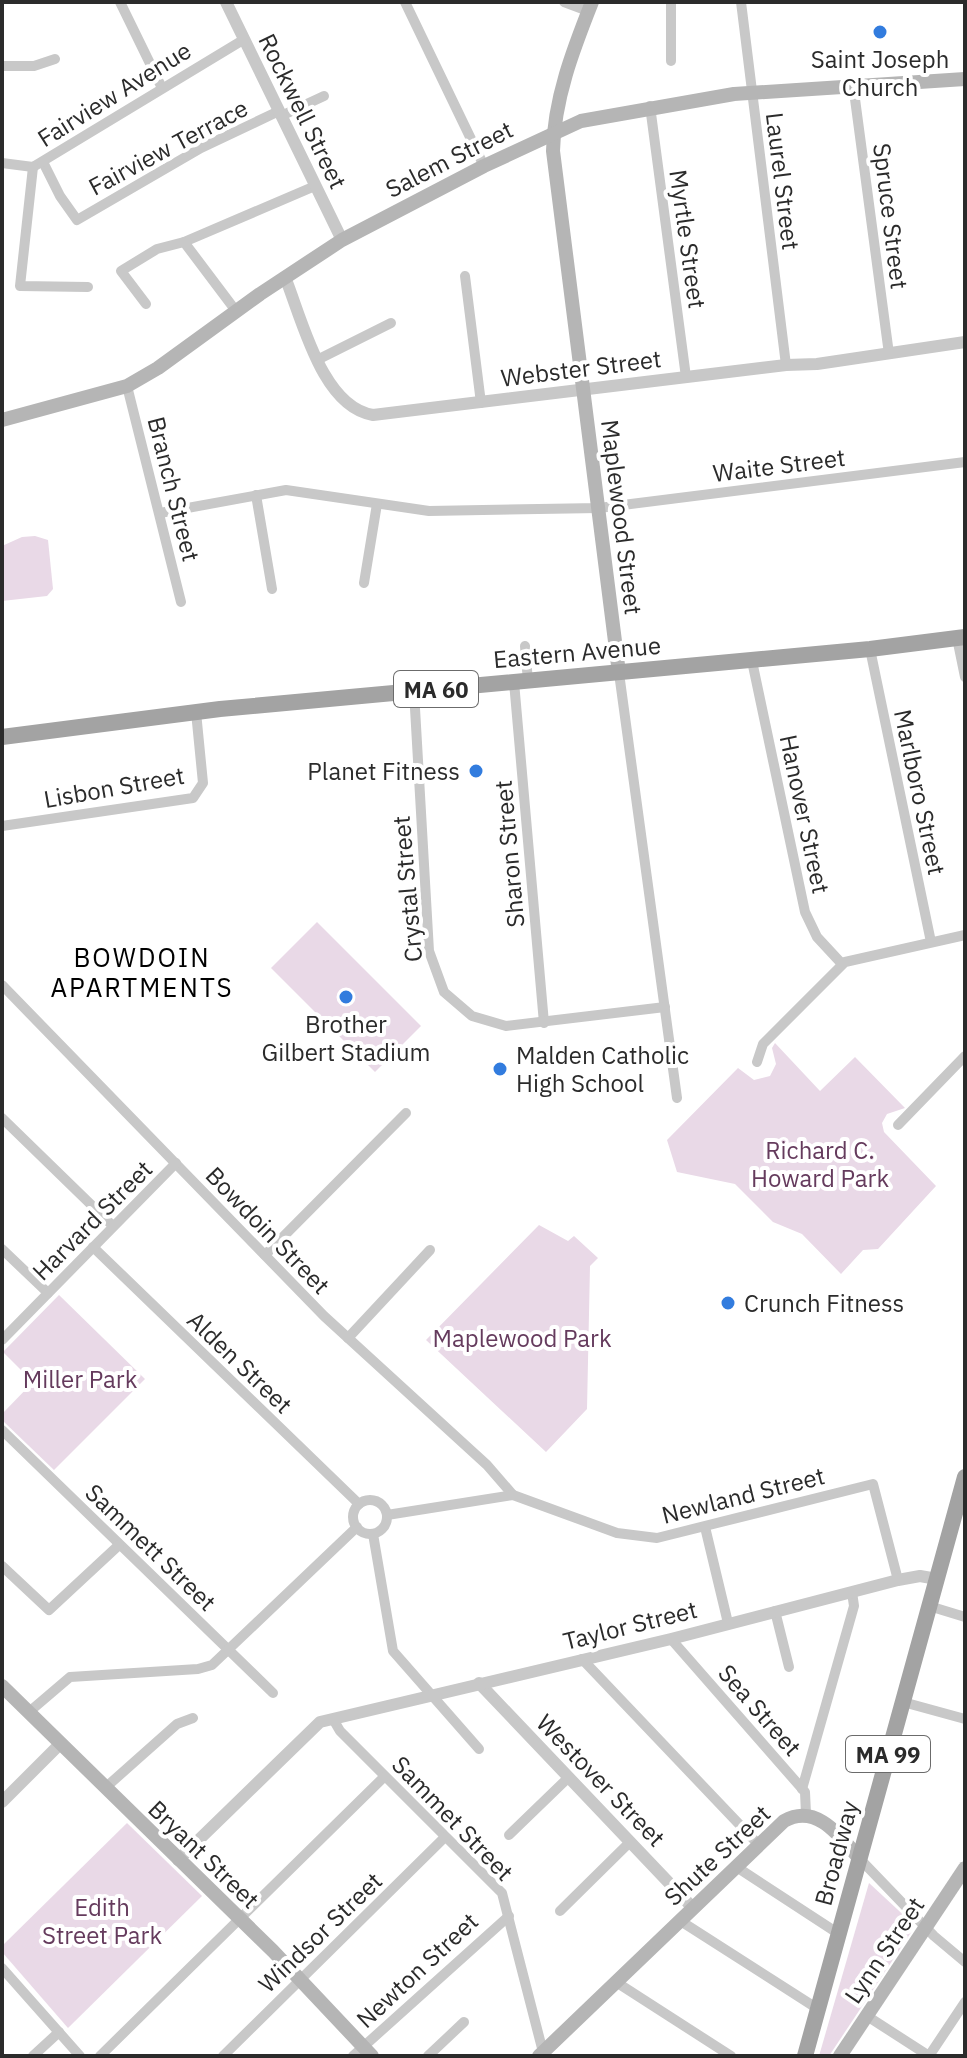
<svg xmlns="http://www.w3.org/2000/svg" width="967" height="2058" font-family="'IBM Plex Sans',sans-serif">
  <rect width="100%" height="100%" fill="#fff"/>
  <!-- green -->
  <g fill="#e9d9e7">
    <polygon points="35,536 48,540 53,589 47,596 2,601 2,546 22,537"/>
    <polygon points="317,922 421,1026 375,1072 271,968"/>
    <polygon points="775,1043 820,1091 855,1057 905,1108 887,1114 882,1123 884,1132 936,1186 878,1249 863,1250 841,1274 802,1234 773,1222 735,1184 677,1172 667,1140 738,1068 754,1080 770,1076 776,1064 772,1048"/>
    <polygon points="539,1225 568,1241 574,1236 598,1258 590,1266 587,1409 546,1452 426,1340"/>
    <polygon points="59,1295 145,1379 54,1470 2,1420 2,1414 33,1382 3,1352"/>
    <polygon points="127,1823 202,1896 68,2028 2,1952 2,1946"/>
    <polygon points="869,1883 911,1922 912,1931 829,2056 819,2056"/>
  </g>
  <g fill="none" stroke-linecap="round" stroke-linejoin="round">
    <!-- minor -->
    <g stroke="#c8c8c8" stroke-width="10">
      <polyline points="120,2 162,88"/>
      <polyline points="405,2 484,166"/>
      <polyline points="564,2 588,11"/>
      <polyline points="671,2 671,61"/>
      <polyline points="741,2 786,365"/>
      <polyline points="2,66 34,66 55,59"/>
      <polyline points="853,84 889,354"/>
      <polyline points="650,106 686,377"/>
      <polyline points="281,116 324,96"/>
      <polyline points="43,162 60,196 77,220 201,148 279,111"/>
      <polyline points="2,163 33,167 243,40"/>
      <polyline points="33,167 20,286 88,287"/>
      <polyline points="184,242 315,186"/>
      <polyline points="465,276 481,403"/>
      <polyline points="146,304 121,271 157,249 184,242 236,311"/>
      <polyline points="319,359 391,323"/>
      <polyline points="127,386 181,602"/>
      <polyline points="256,495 272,589"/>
      <polyline points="160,513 286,490 429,511 599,508 965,462"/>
      <polyline points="364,583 377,504"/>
      <polyline points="957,638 965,677"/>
      <polyline points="525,646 528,681"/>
      <polyline points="870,649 931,942"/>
      <polyline points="752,661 805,912 817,937 842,964"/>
      <polyline points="619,673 677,1098"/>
      <polyline points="514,682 544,1023"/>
      <polyline points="414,691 429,951 444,992 472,1016 506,1026 665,1007"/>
      <polyline points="2,826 193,798 203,783 196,712"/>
      <polyline points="2,985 324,1316 487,1465 513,1495"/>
      <polyline points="757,1062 763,1044 845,962 965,935"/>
      <polyline points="2,1118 113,1226"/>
      <polyline points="898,1125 965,1056"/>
      <polyline points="93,1247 359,1504"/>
      <polyline points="2,1249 48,1293"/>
      <polyline points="265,1255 406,1113"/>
      <polyline points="348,1338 430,1250"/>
      <polyline points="2,1340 176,1163"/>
      <polyline points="2,1430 273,1693"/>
      <circle cx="370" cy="1517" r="17"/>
      <polyline points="387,1515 513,1495 617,1533 657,1538 873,1484 898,1580"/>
      <polyline points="705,1527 728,1623"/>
      <polyline points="373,1534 393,1651 479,1749"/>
      <polyline points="2,1566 49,1610 119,1545"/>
      <polyline points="929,1606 965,1617"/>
      <polyline points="775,1611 789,1667"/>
      <polyline points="671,1639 805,1792 806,1814"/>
      <polyline points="582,1659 758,1844"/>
      <polyline points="903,1702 965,1719"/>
      <polyline points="29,1712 70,1677 198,1669 212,1665 357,1527"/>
      <polyline points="333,1719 340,1731 502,1893 543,2052"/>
      <polyline points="105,1788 177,1724 193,1718"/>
      <polyline points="802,1789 854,1606 852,1592"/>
      <polyline points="509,1835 569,1777"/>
      <polyline points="859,1858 934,1936 965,1962"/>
      <polyline points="735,1866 839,1934"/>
      <polyline points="560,1911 630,1842"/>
      <polyline points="679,1920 818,2009"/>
      <polyline points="2,1968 80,2056"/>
      <polyline points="616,1982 731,2056"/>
      <polyline points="867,2016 929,2056"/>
      <polyline points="33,2056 59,2032"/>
      <polyline points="100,2056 384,1777"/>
      <polyline points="223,2056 445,1837"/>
      <polyline points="353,2056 509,1916"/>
      <polyline points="428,2056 464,2022"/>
      <polyline points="929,2056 965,2002"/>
    </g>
    <!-- tertiary -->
    <g stroke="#c8c8c8" stroke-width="12">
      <polyline points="226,2 342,240"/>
      <path d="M285 277C302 319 322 407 373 415L786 365 817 364 965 342"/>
      <polyline points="479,1683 692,1907"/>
      <polyline points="2,1802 60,1744"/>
      <polyline points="178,1860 320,1722 671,1639 898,1580 920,1576 937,1579"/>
    </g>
    <!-- secondary -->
    <g stroke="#b5b5b5" stroke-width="14">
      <path d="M592 2C573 50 554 99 553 151L619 673"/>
      <polyline points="2,420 127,386 158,368 260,294 342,240 484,166 581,121 734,94 965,79"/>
      <polyline points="2,1686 273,1951 372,2056"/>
      <path d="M539 2056 784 1821C816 1803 839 1835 859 1858"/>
      <polyline points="840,2056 965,1868"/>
    </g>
    <!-- primary -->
    <g stroke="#a3a3a3" stroke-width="16">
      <polyline points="2,737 220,709 870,649 965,637"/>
      <polyline points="805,2056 965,1477"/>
    </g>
  </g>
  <!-- markers -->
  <g fill="#327cde" stroke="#fff" stroke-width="3">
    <circle cx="880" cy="32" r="8"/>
    <circle cx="476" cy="771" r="8"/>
    <circle cx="346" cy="997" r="8"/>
    <circle cx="500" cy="1069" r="8"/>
    <circle cx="728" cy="1303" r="8"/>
  </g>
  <g text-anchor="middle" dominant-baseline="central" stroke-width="8" stroke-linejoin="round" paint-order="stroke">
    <!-- shield labels -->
    <g fill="#fff" stroke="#6b6b6b" stroke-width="2">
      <rect x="394" y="671" width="84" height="36" rx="6"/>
      <rect x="846" y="1736" width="84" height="36" rx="6"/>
    </g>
    <g font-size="22" font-weight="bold" fill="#2b2b2b">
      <text x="436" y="689">MA 60</text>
      <text x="888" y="1754">MA 99</text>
    </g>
    <!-- poi labels -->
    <g font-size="24" fill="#2b2b2b" stroke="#fff">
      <text x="880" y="59">Saint Joseph<tspan x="880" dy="28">Church</tspan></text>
      <text x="460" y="771" text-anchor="end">Planet Fitness</text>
      <text x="346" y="1024">Brother<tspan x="346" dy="28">Gilbert Stadium</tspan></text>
      <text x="516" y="1055" text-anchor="start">Malden Catholic<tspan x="516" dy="28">High School</tspan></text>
      <text x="744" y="1303" text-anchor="start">Crunch Fitness</text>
    </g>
    <!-- street labels -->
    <g font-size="24" fill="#2b2b2b" stroke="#fff">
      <text transform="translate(114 94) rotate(-32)">Fairview Avenue</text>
      <text transform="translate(303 111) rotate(64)">Rockwell Street</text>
      <text transform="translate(168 147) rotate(-28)">Fairview Terrace</text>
      <text transform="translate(449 159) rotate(-27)">Salem Street</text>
      <text transform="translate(783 181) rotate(83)">Laurel Street</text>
      <text transform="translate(891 216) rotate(83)">Spruce Street</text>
      <text transform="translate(688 239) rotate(82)">Myrtle Street</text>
      <text transform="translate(581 368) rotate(-7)">Webster Street</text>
      <text transform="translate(779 465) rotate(-7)">Waite Street</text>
      <text transform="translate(174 489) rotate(76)">Branch Street</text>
      <text transform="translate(622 517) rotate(83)">Maplewood Street</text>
      <text transform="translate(577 652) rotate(-5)">Eastern Avenue</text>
      <text transform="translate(114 787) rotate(-10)">Lisbon Street</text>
      <text transform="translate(920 792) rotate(78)">Marlboro Street</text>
      <text transform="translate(805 814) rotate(78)">Hanover Street</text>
      <text transform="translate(509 854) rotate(-95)">Sharon Street</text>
      <text transform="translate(407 889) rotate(-95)">Crystal Street</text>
      <text transform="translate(92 1220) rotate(-45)">Harvard Street</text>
      <text transform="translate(268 1230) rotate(46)">Bowdoin Street</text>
      <text transform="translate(240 1362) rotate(44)">Alden Street</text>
      <text transform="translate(743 1495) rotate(-14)">Newland Street</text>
      <text transform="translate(151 1547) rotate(44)">Sammett Street</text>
      <text transform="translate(630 1625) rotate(-14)">Taylor Street</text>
      <text transform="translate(760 1710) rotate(49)">Sea Street</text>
      <text transform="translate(601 1780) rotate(46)">Westover Street</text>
      <text transform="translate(453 1818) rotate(46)">Sammet Street</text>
      <text transform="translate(836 1853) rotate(-75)">Broadway</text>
      <text transform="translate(204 1854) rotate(44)">Bryant Street</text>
      <text transform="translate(717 1855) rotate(-43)">Shute Street</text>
      <text transform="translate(320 1932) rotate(-44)">Windsor Street</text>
      <text transform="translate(884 1950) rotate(-56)">Lynn Street</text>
      <text transform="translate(417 1970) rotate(-43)">Newton Street</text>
    </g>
    <!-- park labels -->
    <g font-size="24" fill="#653b5d" stroke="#fff">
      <text x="820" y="1150">Richard C.<tspan x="820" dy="28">Howard Park</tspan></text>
      <text x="522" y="1338">Maplewood Park</text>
      <text x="80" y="1379">Miller Park</text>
      <text x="102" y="1907">Edith<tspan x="102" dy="28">Street Park</tspan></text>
    </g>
    <!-- neighbourhood labels -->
    <g font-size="26" letter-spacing="2" fill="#000" stroke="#fff">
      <text x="142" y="957">BOWDOIN<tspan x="142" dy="30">APARTMENTS</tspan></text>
    </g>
  </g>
  <!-- border -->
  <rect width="967" height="2058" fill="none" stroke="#2b2b2b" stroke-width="8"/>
</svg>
